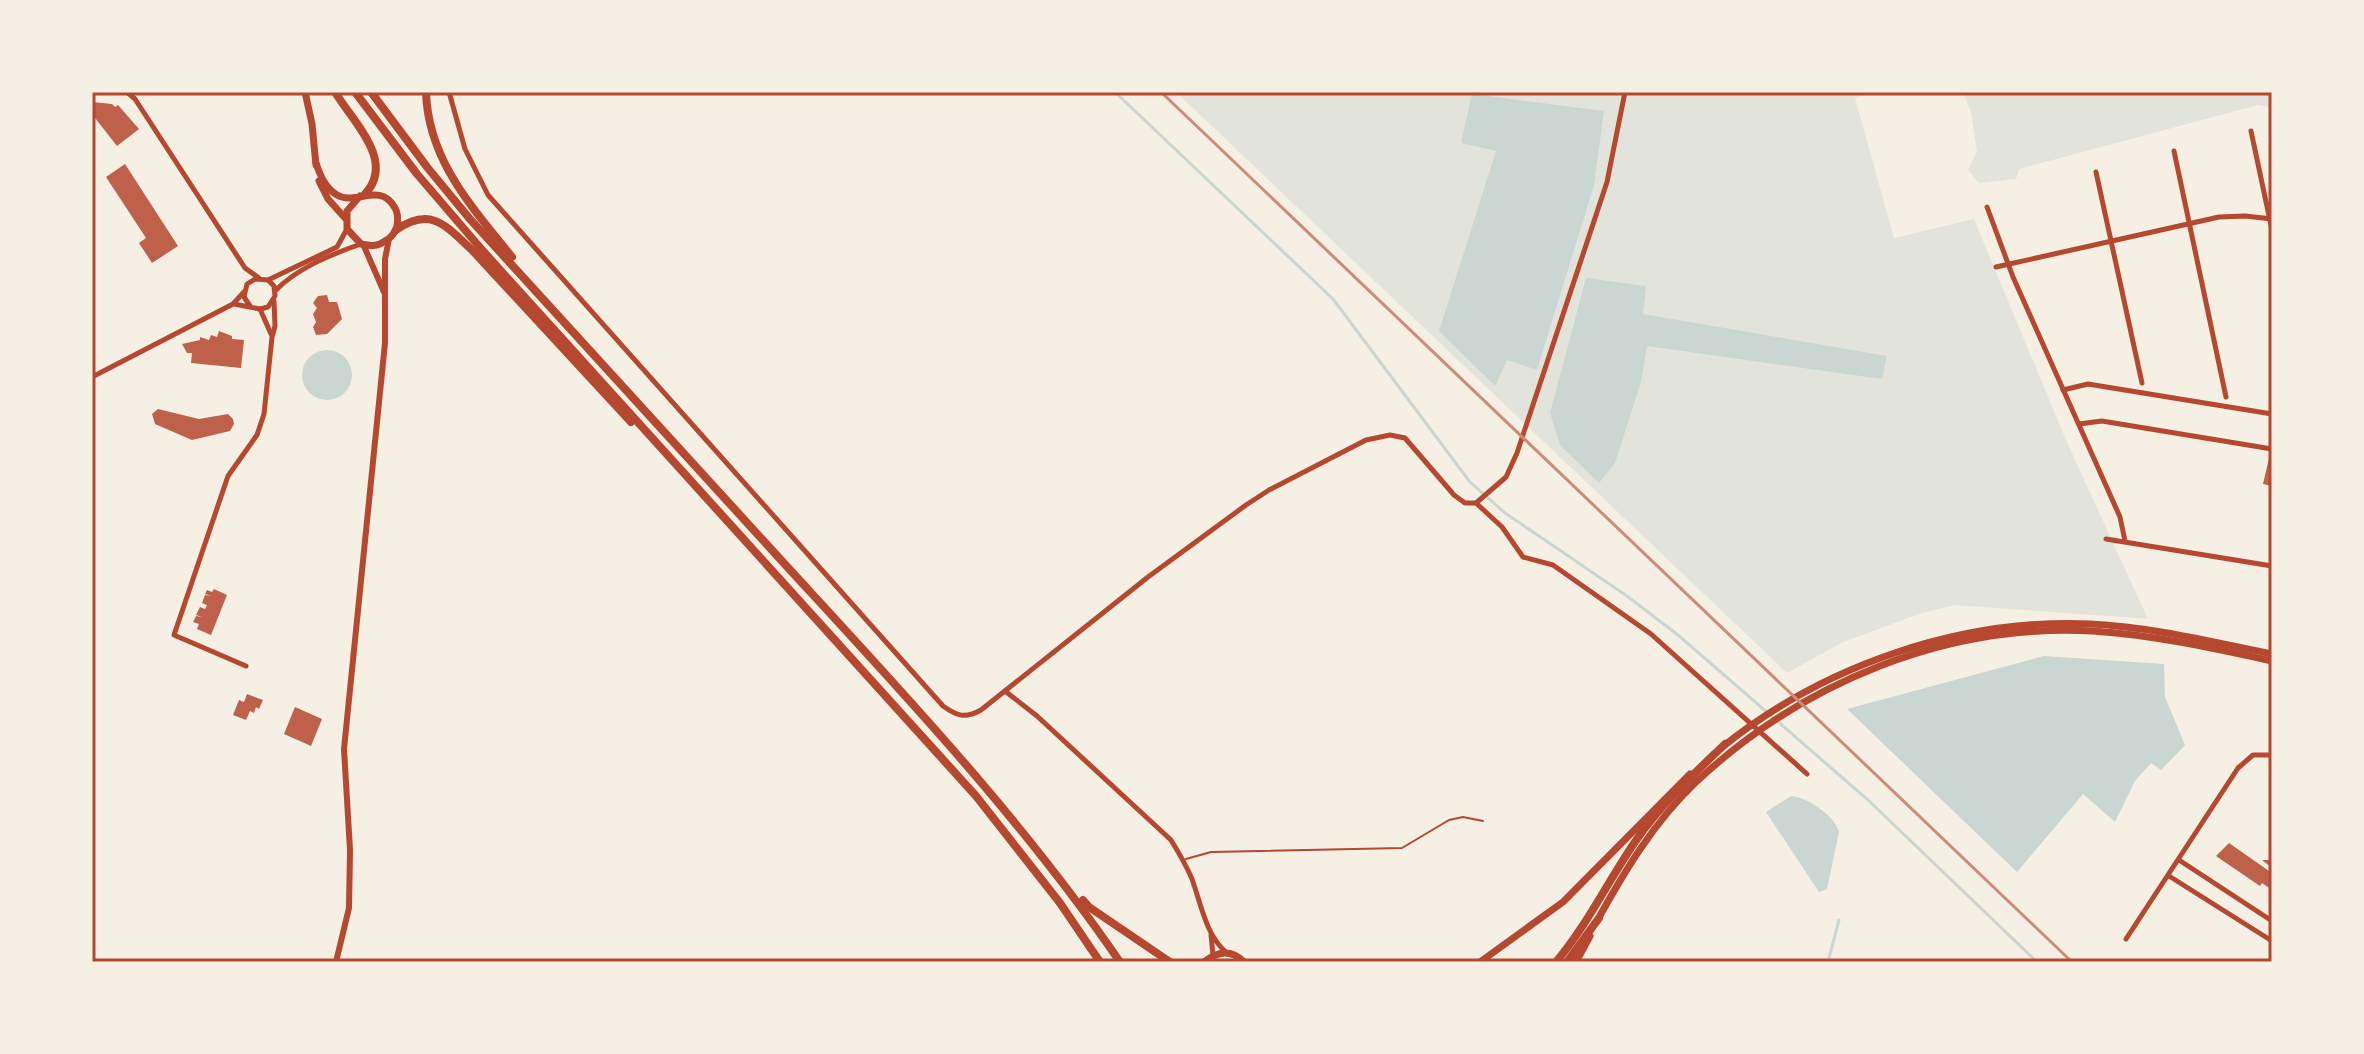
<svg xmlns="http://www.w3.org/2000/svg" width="2364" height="1054" font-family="'Archivo Narrow',sans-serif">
  <rect width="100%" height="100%" fill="#f6efe4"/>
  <!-- green -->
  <g fill="#e2e4dc">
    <polygon points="1176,92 1872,92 1855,98 1894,238 1974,219 2066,440 2148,619 1955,605 1922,613 1843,642 1787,673"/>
    <polygon points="1963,92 2272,92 2272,108 2258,105 2019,169 2016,179 1979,183 1968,170 1977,151 1971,112"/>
  </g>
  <!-- water -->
  <g fill="#c9d6d2">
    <polygon points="1472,94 1604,111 1594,185 1537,370 1507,360 1495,386 1439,331 1496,151 1461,143"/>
    <polygon points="1586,278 1646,286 1643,314 1887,356 1882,379 1647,346 1641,382 1615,463 1599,483 1560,445 1550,413"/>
    <circle cx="327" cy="375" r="25"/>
    <polygon points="2044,656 2164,664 2165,697 2185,745 2161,770 2151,763 2135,781 2115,822 2083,794 2017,872 1847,709"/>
    <path d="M1791 796C1807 797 1835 816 1839 832L1827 889 1819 892 1766 812Z"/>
  </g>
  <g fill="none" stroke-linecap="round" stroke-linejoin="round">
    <!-- stream -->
    <g stroke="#c9d6d2" stroke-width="3">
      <polyline points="1115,92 1333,299 1470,482 1505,513 1627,596 1678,635 1868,800 2037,962"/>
      <polyline points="1828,962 1839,920"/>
    </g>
  </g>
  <!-- building -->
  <g fill="#bf614a">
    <polygon points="92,102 112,104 115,107 118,105 139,129 117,146 92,114"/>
    <polygon points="125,164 178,246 152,263 139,243 146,238 106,177"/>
    <polygon points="327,295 329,302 337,302 342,319 327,334 316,335 313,327 316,322 313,314 317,308 313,303 318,296"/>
    <polygon points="219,331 232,336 232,339 244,340 241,368 191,363 192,353 187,353 182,344 200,340 200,337 209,340 211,335 217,337"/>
    <polygon points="158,409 199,419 228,414 233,419 234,424 230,431 192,440 155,424 152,414"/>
    <polygon points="2270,454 2272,454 2272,486 2263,484"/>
    <polygon points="214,589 227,595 211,635 197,629 199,624 193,622 196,616 202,617 196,615 200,607 205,609 207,605 202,603 205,595 211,596 205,594 207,590 212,592"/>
    <polygon points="247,694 263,700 259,709 256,707 254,713 250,711 246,720 233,715 239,700 244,702"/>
    <polygon points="295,707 322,719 311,746 284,734"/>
    <polygon points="2229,843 2269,871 2271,867 2262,860 2272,860 2272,890 2262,883 2260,886 2216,856"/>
  </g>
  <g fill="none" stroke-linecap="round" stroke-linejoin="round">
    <!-- service -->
    <polyline stroke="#b5482f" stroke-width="2" points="1186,859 1211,852 1402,848 1449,820 1463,817 1483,821"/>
    <!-- minor -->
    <g stroke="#b5482f" stroke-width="5">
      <polyline points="127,92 135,99 245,268 259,278"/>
      <path d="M449 92 465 149 488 195 943 706C957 716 965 719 981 710L1148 577 1246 505 1269 490 1366 440 1390 435 1405 438 1454 495 1465 503H1476L1506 477 1517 453 1607 182 1625 92"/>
      <polyline points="2251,131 2272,230"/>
      <polyline points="2174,151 2226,397"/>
      <polyline points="2096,172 2142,383"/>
      <polyline points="1987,207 2013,277 2120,517 2125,541"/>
      <polyline points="1996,267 2219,217 2245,216 2272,219"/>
      <polyline points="268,280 337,247 347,229"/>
      <path d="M275 291C297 268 332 254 361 244"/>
      <polyline points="234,304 260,309 268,307 275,296 274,286 268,280 255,279 247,284 244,297 250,306"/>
      <polyline points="260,309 271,334"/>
      <polyline points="92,377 233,304 244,292"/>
      <polyline points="2063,390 2088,384 2272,414"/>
      <polyline points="2079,424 2102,421 2272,449"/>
      <polyline points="1476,503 1502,527 1523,557 1553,565 1651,634 1807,774"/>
      <polyline points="2106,539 2272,566"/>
      <polyline points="246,666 174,635 228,476 257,435 264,414 272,337 275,326 274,301"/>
      <path d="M1005 691 1037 716 1171 840C1179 853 1186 865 1192 879 1201 904 1206 936 1227 953"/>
      <polyline points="2179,860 2272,921"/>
      <polyline points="2169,876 2272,941"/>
      <polyline points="1211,935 1213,955"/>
      <polyline points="2126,939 2238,768 2253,755 2272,755"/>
    </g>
    <!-- tertiary -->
    <g stroke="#b5482f" stroke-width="6">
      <polyline points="363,244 384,292"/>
      <polyline points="336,962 349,908 350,850 344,749 385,343 385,259 389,239"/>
    </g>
    <!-- secondary -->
    <g stroke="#b5482f" stroke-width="7">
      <polyline points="305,92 312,124 316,165"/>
      <path d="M316 163C320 175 325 188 337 195 356 206 380 181 395 208 398 213 398 220 397 226 395 233 391 238 385 241 377 247 370 246 361 244L347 229V211L360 196"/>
      <polyline points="319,181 328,199 345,218"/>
    </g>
    <!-- primary -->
    <g stroke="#b5482f" stroke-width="7">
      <path d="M1721 748C1822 666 1960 618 2091 624 2152 627 2212 642 2272 654"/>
      <path d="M1597 921C1624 872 1654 822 1695 783 1801 683 1946 623 2093 631 2153 635 2213 648 2272 661"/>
      <path d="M1204 962C1218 951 1231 949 1244 962"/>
      <polyline points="1480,962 1563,902 1690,774"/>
      <polyline points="1576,962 1590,936"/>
    </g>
    <!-- trunk -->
    <g stroke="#b5482f" stroke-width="8">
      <path d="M335 92C353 122 396 161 365 194"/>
      <polyline points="355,92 417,174 483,251 976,796 1060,903 1100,962"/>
      <path d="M371 92 427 167 469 218C577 335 684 454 792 572 907 697 1024 822 1120 962"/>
      <path d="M426 92C428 160 472 207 512 257"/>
      <path d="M396 230C431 206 445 225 472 250L631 422"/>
      <polyline points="1083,900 1089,907 1170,962"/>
      <path d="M1556 962C1588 924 1609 879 1637 839 1662 803 1694 774 1725 744"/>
      <polyline points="1567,962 1599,918"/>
    </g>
    <!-- rail -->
    <polyline stroke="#cf8b77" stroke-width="3" points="1161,92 2072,962"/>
  </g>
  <!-- border -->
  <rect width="2364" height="1054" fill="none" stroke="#f6efe4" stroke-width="188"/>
  <rect x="94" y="94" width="2176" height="866" fill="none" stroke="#b5482f" stroke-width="3"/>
</svg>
